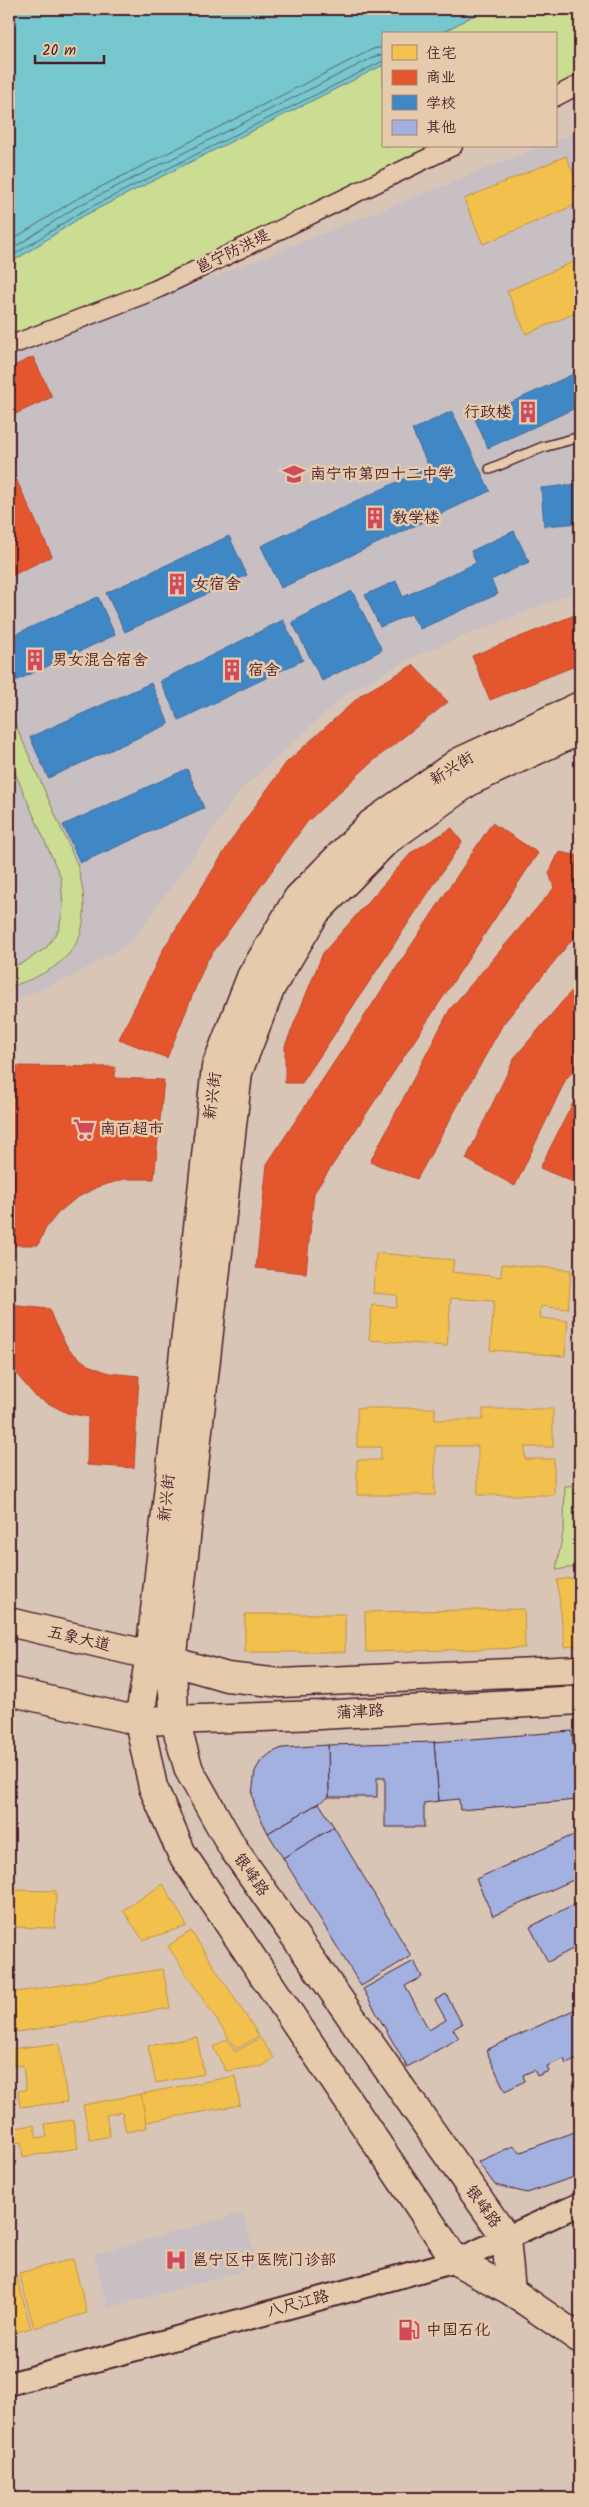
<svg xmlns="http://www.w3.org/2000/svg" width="589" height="2507" font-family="Kalam,'LXGW WenKai TC',sans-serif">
  <rect width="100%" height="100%" fill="#d8c5b6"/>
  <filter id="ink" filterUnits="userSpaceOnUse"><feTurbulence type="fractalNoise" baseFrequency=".02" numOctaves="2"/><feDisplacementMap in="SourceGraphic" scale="10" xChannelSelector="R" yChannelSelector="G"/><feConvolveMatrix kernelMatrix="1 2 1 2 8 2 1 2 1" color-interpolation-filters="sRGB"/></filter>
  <g filter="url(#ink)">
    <!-- built -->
    <g fill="#c8bfc3">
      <polygon points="580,131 580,590 417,655 347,693 242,789 132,941 72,977 9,1002 9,358 543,146 555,146 555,141"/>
      <polygon points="243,2213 258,2267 108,2308 94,2254"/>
    </g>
    <!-- green -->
    <g fill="#cbdd92" stroke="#8a7e5e">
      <polygon points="485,9 580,9 580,84 555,97 555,34 440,34"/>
      <polygon points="383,65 383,146 453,146 155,290 9,346 9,264 81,217"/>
      <path d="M9 710 77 864C96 933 78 966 9 987V967L23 963 46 948 59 929 63 908 61 878 9 759Z"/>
      <polygon points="580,1485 580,1566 556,1570 564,1527 565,1486"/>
    </g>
    <!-- water -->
    <polygon fill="#76c7ce" stroke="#64848d" points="9,9 485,9 440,34 383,34 383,65 81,217 9,264"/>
    <!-- homes -->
    <g fill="#f2c14e" stroke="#c09044">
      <polygon points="566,156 580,189 580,203 483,244 464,199"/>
      <polygon points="580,259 580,311 526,334 507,291"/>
      <polygon points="376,1253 454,1260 452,1272 501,1277 502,1264 571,1270 568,1309 541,1306 540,1318 568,1321 565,1356 490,1350 494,1301 451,1298 447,1346 369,1340 372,1305 396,1307 397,1295 373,1293"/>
      <polygon points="357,1408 435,1408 435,1420 483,1420 483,1409 553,1409 553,1447 525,1447 525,1459 554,1459 554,1495 478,1495 478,1446 435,1446 435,1495 357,1495 357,1460 381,1460 381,1447 357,1447"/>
      <polygon points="580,1577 580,1645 565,1647 557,1580"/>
      <polygon points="524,1609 525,1648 366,1652 365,1612"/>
      <rect x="245" y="1614" width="100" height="38"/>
      <polygon points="163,1884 187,1926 143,1940 123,1910"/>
      <polygon points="9,1890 56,1891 55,1928 9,1927"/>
      <polygon points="191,1931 259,2036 236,2049 168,1946"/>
      <polygon points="163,1969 170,2008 17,2032 10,1993"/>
      <polygon points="197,2037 204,2074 156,2083 148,2046"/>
      <polygon points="260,2038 274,2058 263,2066 226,2071 213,2047 227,2039 235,2052"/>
      <polygon points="59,2043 67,2102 20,2107 18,2091 26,2090 23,2065 14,2066 12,2049"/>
      <polygon points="235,2076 240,2105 146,2122 141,2094"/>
      <polygon points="141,2094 147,2128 126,2132 122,2112 106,2115 110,2136 90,2140 83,2105"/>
      <polygon points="73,2120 78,2148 23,2157 21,2142 9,2144 9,2129 34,2125 37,2138 47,2137 45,2124"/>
      <polygon points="73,2259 87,2313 34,2328 19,2273"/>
      <polygon points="16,2274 31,2328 9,2334 9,2276"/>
    </g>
    <!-- shops -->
    <g fill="#e4572e" stroke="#b6462d">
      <polygon points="33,357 52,397 9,417 9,368"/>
      <polygon points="9,464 52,556 9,577"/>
      <polygon points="580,613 580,664 490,700 472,656"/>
      <polygon points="413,665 448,702 373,761 307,822 206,962 167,1058 119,1039 164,948 236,833 286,763 361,695"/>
      <polygon points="492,823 538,853 314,1193 306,1273 256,1268 267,1164"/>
      <polygon points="452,828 462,842 302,1083 285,1083 285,1046 323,953 412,852"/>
      <polygon points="559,852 580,856 576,877 580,896 580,930 503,1024 417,1179 370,1162 450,1009 554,888 549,873"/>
      <polygon points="580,981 580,1063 566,1079 515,1186 466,1159 515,1057"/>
      <polygon points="9,1066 115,1067 115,1078 164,1080 154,1179 125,1179 97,1187 75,1199 58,1213 46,1228 38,1245 9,1245"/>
      <polygon points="580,1089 580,1185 540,1168"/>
      <polygon points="9,1305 49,1309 55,1324 69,1350 88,1365 109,1373 139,1376 134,1468 87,1465 88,1417 67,1413 36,1397 19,1377 9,1353"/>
    </g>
    <!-- schools -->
    <g fill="#3f88c5" stroke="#426897">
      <polygon points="580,371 580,406 488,448 475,419"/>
      <polygon points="452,411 490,491 281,588 261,546 429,467 412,430"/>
      <polygon points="580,484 580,523 544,526 541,488"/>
      <polygon points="514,531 529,562 491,580 498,594 420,629 411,614 380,627 365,595 396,581 403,597 476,563 471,551"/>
      <polygon points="229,536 247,575 125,632 106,593"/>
      <polygon points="352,591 382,650 322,681 292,622"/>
      <polygon points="98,597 115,635 9,684 9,637"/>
      <polygon points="283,620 303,660 179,720 160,681"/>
      <polygon points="151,683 169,724 48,778 30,737"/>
      <polygon points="187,769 204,808 80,863 63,825"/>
    </g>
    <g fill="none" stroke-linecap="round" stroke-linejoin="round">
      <!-- shore -->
      <g stroke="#5c626c" stroke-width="1">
        <polyline points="9,242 73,201 373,49 383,47"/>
        <polyline points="9,251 76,207 376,56 383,55"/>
        <polyline points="9,258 79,213 383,61"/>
      </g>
    </g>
    <!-- building -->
    <g fill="#a2b1e0" stroke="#4a1f2b">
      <polygon points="572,1731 578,1800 460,1810 459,1799 439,1801 434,1742"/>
      <polygon points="434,1742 439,1801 424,1803 424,1827 385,1827 385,1778 377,1778 377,1797 329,1797 328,1745"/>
      <polygon points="328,1745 329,1797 268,1833 255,1807 252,1794 255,1771 261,1761 271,1753 282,1748"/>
      <polygon points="319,1803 334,1827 283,1858 268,1833"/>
      <polygon points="334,1827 411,1956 361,1986 283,1858"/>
      <polygon points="580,1832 580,1877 493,1916 476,1879"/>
      <polygon points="580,1901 580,1945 548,1962 530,1927"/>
      <polygon points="414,1961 422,1977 405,1986 429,2030 446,2020 435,2000 446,1994 462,2024 453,2029 459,2038 407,2067 363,1989"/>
      <polygon points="580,2007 580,2051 577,2052 580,2058 566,2064 564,2059 547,2066 549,2071 537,2076 534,2070 523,2075 525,2081 505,2091 486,2050"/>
      <polygon points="580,2130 580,2175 527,2193 495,2185 478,2162 513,2146 521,2152"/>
    </g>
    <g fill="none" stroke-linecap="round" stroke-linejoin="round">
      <!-- service casing -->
      <g stroke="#4a1f2b" stroke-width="12">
        <polyline id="service" points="490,469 543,447 580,437"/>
      </g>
      <!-- minor casing -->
      <g stroke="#4a1f2b" stroke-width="21">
        <g id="minor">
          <polyline points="555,97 580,84"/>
          <polyline points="9,346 155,290 453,146"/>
        </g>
      </g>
      <!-- tertiary casing -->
      <g stroke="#4a1f2b" stroke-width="26">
        <polyline id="tertiary" points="9,2384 456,2261 580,2204"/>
      </g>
      <!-- primary casing -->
      <g stroke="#4a1f2b" stroke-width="31">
        <g id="primary">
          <polyline points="580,706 459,762 371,824 298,898 251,977 216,1067 150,1655 139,1721 153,1787 182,1854 456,2261 511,2291 580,2339"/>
          <polyline points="9,1622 150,1655 227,1677 281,1683 580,1670"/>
          <polyline points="9,1691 139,1721 320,1715 580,1700"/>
          <polyline points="511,2291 506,2238 233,1848 189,1770 174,1718 172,1663 238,1072 271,987 316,912 386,841 470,781 580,730"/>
        </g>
      </g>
      <!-- service -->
      <use href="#service" stroke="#e5caac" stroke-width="9"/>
      <!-- minor -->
      <use href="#minor" stroke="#e5caac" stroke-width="18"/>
      <!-- tertiary -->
      <use href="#tertiary" stroke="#e5caac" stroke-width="22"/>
      <!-- primary -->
      <use href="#primary" stroke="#e5caac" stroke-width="28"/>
    </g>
  </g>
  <!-- icons -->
  <defs>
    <g id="building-bare" transform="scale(1.725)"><path d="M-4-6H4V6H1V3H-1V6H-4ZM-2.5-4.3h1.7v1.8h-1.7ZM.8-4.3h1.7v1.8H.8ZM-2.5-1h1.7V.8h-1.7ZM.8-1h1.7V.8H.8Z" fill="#d1495b" stroke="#e5caac" stroke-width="2.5" paint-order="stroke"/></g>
    <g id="school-bare" transform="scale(1.725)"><path d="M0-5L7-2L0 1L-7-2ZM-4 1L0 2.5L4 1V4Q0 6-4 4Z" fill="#d1495b" stroke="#e5caac" stroke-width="2.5" paint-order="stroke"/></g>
    <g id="supermarket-bare" transform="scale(1.725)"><path d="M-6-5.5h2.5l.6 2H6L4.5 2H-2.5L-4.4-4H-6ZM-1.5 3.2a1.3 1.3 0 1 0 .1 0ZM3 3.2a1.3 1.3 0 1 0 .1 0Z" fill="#d1495b" stroke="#e5caac" stroke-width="2.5" paint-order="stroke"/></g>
    <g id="hospital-bare" transform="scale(1.725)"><path d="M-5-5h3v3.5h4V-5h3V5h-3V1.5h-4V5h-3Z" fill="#d1495b" stroke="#e5caac" stroke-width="2.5" paint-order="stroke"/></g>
    <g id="fuel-bare" transform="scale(1.725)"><path d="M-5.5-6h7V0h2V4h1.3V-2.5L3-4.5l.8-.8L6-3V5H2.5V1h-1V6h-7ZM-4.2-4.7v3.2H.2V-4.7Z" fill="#d1495b" stroke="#e5caac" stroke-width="2.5" paint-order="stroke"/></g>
  </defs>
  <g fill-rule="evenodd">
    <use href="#building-bare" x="528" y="412"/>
    <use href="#school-bare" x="294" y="474"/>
    <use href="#building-bare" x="375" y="518"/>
    <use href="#building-bare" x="177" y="584"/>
    <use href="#building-bare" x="35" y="660"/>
    <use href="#building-bare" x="232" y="670"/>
    <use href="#supermarket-bare" x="84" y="1129"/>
    <use href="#hospital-bare" x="176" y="2260"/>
    <use href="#fuel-bare" x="409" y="2330"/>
  </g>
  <g text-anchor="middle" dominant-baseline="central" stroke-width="5" stroke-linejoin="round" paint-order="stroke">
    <!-- street labels -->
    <g font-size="16" fill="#4a1f2b" stroke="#e5caac">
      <text transform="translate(233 252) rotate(-26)">邕宁防洪堤</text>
      <text transform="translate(452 769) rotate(-32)">新兴街</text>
      <text transform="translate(213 1096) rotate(-83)">新兴街</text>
      <text transform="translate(167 1498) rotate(-84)">新兴街</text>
      <text transform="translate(79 1639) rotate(13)">五象大道</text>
      <text transform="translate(360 1712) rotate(-3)">蒲津路</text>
      <text transform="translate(251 1875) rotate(55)">银峰路</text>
      <text transform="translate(483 2207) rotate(54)">银峰路</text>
      <text transform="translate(298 2304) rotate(-15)">八尺江路</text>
    </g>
    <!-- poi labels -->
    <g font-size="16" fill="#4a1f2b" stroke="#e5caac" text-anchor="start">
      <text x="512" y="412" text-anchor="end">行政楼</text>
      <text x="310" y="474">南宁市第四十二中学</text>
      <text x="392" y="518">教学楼</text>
      <text x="193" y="584">女宿舍</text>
      <text x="52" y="660">男女混合宿舍</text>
      <text x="248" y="670">宿舍</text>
      <text x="100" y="1129">南百超市</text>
      <text x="192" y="2260">邕宁区中医院门诊部</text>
      <text x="426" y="2330">中国石化</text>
    </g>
  </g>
  <!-- margin -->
  <rect width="589" height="2507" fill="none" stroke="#e5caac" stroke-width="30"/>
  <rect x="15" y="15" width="559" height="2477" fill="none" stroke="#4a1f2b" stroke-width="2" filter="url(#ink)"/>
  <!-- legend -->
  <rect x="382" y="32" width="175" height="115" fill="#e5caac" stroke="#a78678"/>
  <rect x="392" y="45" width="25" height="15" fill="#f2c14e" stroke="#a78678"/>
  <text x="426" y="58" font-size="15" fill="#4a1f2b">住宅</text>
  <rect x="392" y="70" width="25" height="15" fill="#e4572e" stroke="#a78678"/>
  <text x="426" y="82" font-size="15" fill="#4a1f2b">商业</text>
  <rect x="392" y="95" width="25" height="15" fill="#3f88c5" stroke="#a78678"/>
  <text x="426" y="108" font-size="15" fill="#4a1f2b">学校</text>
  <rect x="392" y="120" width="25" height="15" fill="#a2b1e0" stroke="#a78678"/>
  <text x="426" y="132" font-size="15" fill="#4a1f2b">其他</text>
  <!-- scale -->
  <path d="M35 55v8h69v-8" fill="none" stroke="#4a1f2b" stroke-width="2.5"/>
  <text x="42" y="55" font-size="15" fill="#4a1f2b" stroke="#e5caac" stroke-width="4" paint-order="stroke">20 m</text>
</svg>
